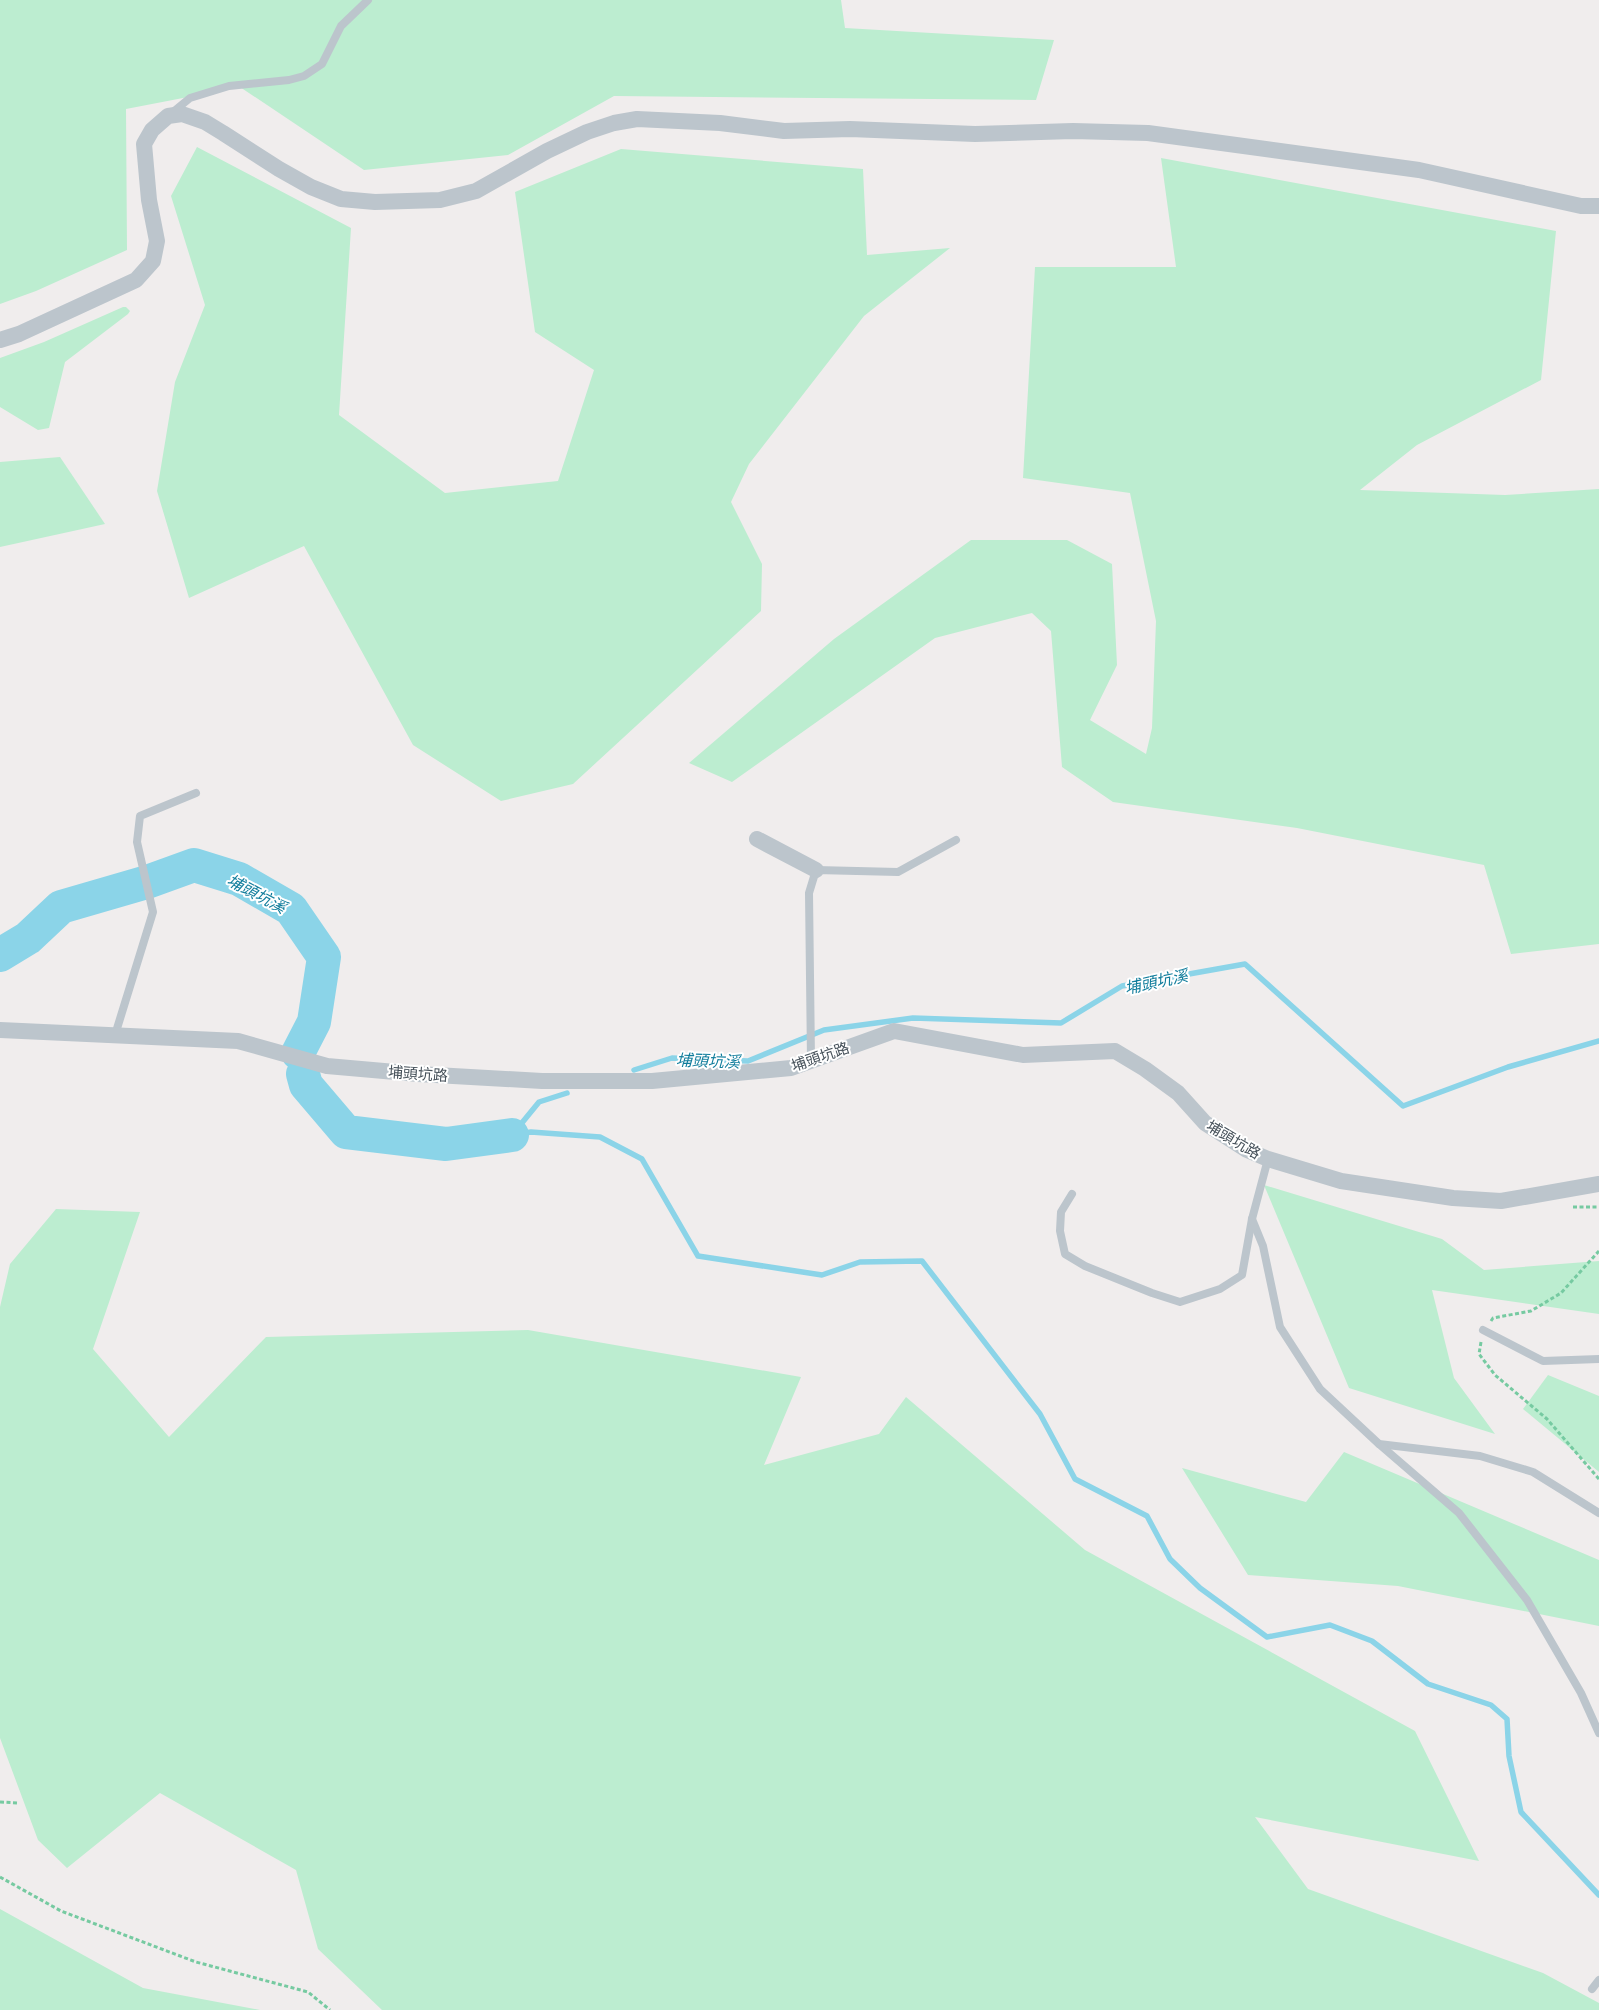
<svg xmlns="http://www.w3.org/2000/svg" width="1599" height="2010" font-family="'Exo 2','Noto Sans TC',sans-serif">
  <rect width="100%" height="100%" fill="#f0eded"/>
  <!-- green -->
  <g fill="#bcedd0">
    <polygon points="0,0 841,0 845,28 1054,40 1036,100 614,96 508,155 364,170 240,87 126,109 127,250 36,291 0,304"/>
    <polygon points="197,147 351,228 339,415 445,493 558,481 594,370 535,332 515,192 621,149 863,169 867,255 950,248 864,316 749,464 731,502 762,564 761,611 573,784 501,801 413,745 304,546 189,598 157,491 175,382 205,305 171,196"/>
    <polygon points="1161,158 1556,231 1541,380 1417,445 1360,490 1505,495 1599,489 1599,944 1511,954 1484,865 1297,828 1113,802 1062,767 1051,631 1032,613 935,638 732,782 689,763 834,639 971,540 1067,540 1112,564 1117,665 1090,720 1146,754 1152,728 1156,621 1130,493 1023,478 1035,267 1176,267"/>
    <polygon points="123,307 126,307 130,311 128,314 65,362 49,428 38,430 0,407 0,358 44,342"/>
    <polygon points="60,457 105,524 0,547 0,462"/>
    <polygon points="1264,1185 1442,1239 1484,1270 1599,1261 1599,1314 1432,1290 1454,1378 1495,1434 1349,1388"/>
    <polygon points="56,1209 140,1212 93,1349 169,1437 266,1337 528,1330 801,1377 764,1465 879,1434 906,1397 1085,1550 1415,1731 1479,1861 1255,1817 1308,1889 1543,1973 1599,2003 1599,2010 382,2010 318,1949 296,1870 160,1793 67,1868 38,1840 0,1738 0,1307 10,1264"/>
    <polygon points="1548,1375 1599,1396 1599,1472 1523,1409"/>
    <polygon points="1344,1452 1599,1560 1599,1626 1398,1586 1248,1575 1182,1468 1306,1502"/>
    <polygon points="0,1909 143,1988 260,2010 0,2010"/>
  </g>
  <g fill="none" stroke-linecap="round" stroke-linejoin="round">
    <!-- stream -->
    <g stroke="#8bd4e8" stroke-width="5.5">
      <polyline points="634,1070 672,1058 748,1061 824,1030 913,1018 1061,1023 1122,986 1245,964 1403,1106 1508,1067 1599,1041"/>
      <polyline points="512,1135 531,1132 600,1137 642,1159 698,1256 822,1275 860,1262 922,1261 1040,1414 1075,1479 1147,1516 1170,1559 1200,1588 1267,1637 1330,1625 1372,1641 1428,1684 1491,1705 1507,1719 1509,1756 1521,1812 1599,1895"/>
      <polyline points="512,1135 539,1102 567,1093"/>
    </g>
    <!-- river -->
    <g stroke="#8bd4e8" stroke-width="34">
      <polyline points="0,955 28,938 61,907 147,882 194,865 239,879 291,909 324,957 314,1022 298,1053"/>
      <polyline points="303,1074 306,1085 346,1132 446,1144 512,1135"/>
    </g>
    <!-- path -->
    <g stroke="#76caa1" stroke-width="3" stroke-dasharray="4 2.5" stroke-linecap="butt">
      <polyline points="1573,1207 1599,1207"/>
      <polyline points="1491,1321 1493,1318 1531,1311 1561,1293 1599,1251"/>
      <polyline points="1481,1342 1479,1354 1495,1375 1547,1419 1599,1479"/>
      <polyline points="0,1802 19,1803"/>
      <polyline points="0,1877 61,1911 196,1962 308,1992 330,2010"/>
    </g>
    <!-- service -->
    <g stroke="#bcc5cc" stroke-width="8">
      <polyline points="173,112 190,98 229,86 289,80 304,76 322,64 341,26 368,0"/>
      <polyline points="115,1035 153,912 137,842 140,816 196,793"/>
      <polyline points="811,1060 809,893 816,870 898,872 956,840"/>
      <polyline points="1072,1194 1061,1212 1060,1231 1065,1254 1085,1266 1152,1293 1180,1302 1220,1289 1242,1275 1252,1219 1268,1159"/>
      <polyline points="1252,1219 1263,1246 1280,1327 1320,1389 1379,1444 1480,1456 1533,1472 1599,1513"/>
      <polyline points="1483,1330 1543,1361 1599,1359"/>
      <polyline points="1379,1444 1459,1513 1527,1600 1581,1693 1599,1733"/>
      <polyline points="1592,1989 1599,1980"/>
    </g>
    <!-- minor -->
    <g stroke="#bcc5cc" stroke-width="16">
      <polyline points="0,340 19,334 136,280 153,261 157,241 149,200 144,144 152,130 168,116 182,114 205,122 223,133 279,169 311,187 341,199 375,202 440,200 476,191 547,151 587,132 614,123 637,119 720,123 784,131 850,129 975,134 1073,131 1148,133 1419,170 1581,206 1599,206"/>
      <polyline points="757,839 816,870"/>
      <polyline points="0,1030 238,1041 327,1066 418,1074 542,1081 652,1081 791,1068 894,1031 1023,1055 1115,1051 1145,1069 1178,1093 1205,1123 1247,1150 1268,1159 1341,1181 1453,1198 1501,1201 1599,1184"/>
    </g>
  </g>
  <g text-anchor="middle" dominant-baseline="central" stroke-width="4" stroke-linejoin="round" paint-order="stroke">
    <!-- street labels -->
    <g font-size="15" fill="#46515a" stroke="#fff">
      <text transform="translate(820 1056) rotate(-19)">埔頭坑路</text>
      <text transform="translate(418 1073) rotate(4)">埔頭坑路</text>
      <text transform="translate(1234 1139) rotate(31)">埔頭坑路</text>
    </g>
    <!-- water labels -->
    <g font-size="16" font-style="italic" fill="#117d9c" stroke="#fff">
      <text transform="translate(257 893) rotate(28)">埔頭坑溪</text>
      <text transform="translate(1156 981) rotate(-12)">埔頭坑溪</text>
      <text transform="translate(708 1060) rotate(2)">埔頭坑溪</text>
    </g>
  </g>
</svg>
